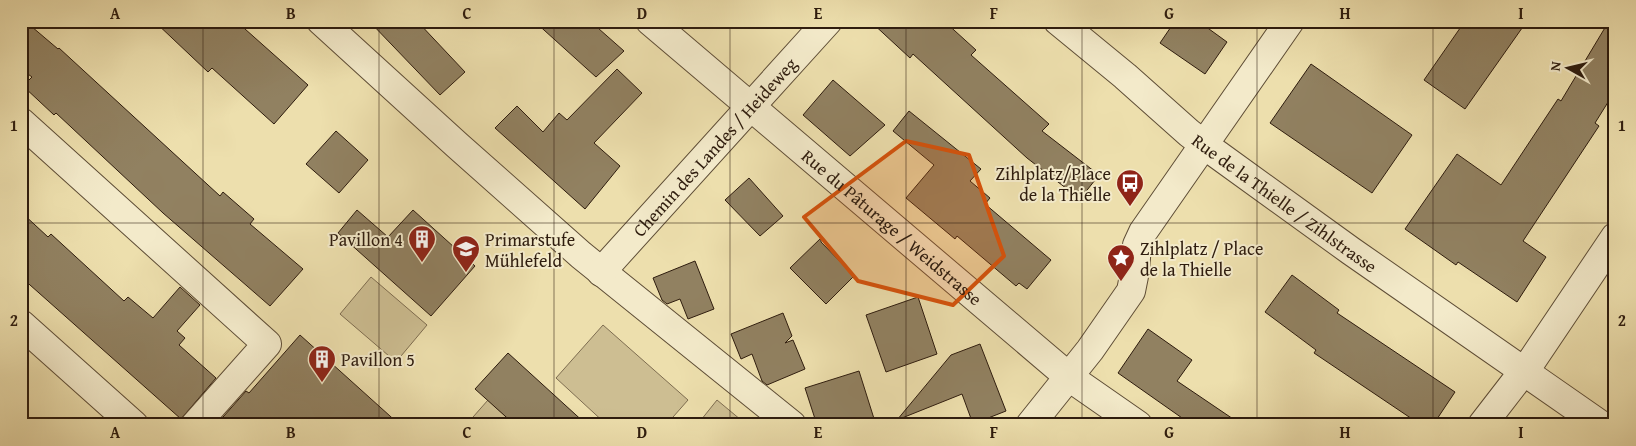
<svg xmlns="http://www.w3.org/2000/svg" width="1636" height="446" font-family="'Gentium Book Plus',serif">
  <rect width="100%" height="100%" fill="#eddfad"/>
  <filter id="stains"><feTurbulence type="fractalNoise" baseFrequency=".004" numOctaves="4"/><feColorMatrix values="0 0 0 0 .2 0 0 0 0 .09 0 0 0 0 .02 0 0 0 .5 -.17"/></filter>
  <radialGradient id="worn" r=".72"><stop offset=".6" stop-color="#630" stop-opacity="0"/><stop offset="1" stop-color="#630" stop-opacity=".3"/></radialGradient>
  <!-- green -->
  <g fill="#cdbe92" stroke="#7e6d50">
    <polygon points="371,277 427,325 396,362 340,314"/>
    <polygon points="603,325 688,400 666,425 607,425 556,378"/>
    <polygon points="488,400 515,425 466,425"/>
    <polygon points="717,400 747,425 697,425"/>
  </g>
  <!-- building -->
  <g fill="#918161" stroke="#2e1c0e">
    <polygon points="21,21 25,21 58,49 59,48 220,196 223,192 254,219 250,224 303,269 270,306 163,213 56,113 54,115 23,86 32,77 21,69"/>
    <polygon points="154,21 236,21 308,85 274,124 212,68 208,72"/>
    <polygon points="369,21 417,21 465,72 440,95"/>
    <polygon points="534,21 590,21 624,51 596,77"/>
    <polygon points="870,21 944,21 976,50 971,55 1049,124 1042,131 1099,175 1080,199 1027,158 913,54 910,58"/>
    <polygon points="1175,21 1198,21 1227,42 1205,74 1160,43"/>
    <polygon points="1465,21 1527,21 1465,109 1424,80"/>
    <polygon points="1609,21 1615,21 1615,91 1595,123 1599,126 1523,241 1546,257 1517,302 1458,262 1456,265 1405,229 1457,154 1501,185 1558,99 1561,101"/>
    <polygon points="1311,64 1412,135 1372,193 1270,123"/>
    <polygon points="617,69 642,93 594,143 620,166 585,209 495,128 517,106 543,132 559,113 567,120"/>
    <polygon points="833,80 885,125 850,156 803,115"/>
    <polygon points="909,111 981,169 970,181 990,198 985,204 1051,260 1027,289 1019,283 1016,286 957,236 955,239 906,198 934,165 893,131"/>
    <polygon points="336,131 368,160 339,193 306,164"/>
    <polygon points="749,178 783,216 760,236 725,200"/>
    <polygon points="357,210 388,237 413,210 475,266 431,316 338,233"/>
    <polygon points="21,212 48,237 51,234 124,301 128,297 153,318 180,287 200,305 177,331 185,338 179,345 216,378 181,419 21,277"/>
    <polygon points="821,238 821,242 854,276 826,304 790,268"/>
    <polygon points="695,261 714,309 688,319 680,299 667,304 662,300 653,278"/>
    <polygon points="1292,275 1339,310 1337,313 1455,392 1433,425 1421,425 1314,353 1316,350 1265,312"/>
    <polygon points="918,297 937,354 886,372 866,315"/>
    <polygon points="783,313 792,336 785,343 793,340 805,369 767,385 762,381 752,354 741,359 731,334"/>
    <polygon points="1148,329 1192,360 1177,381 1242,425 1192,425 1118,373"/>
    <polygon points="300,335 400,425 216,425 246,391 249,393"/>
    <polygon points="980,344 1006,411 973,424 962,394 897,420 951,355"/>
    <polygon points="508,353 587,425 515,425 475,389"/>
    <polygon points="859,371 876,425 817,425 805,388"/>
  </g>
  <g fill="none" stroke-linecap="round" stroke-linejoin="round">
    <!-- minor casing -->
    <g stroke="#5e4d36" stroke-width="30">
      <g id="minor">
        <polyline points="321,21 457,145 581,255 792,425"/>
        <path id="s1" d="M650 21 1069 377 1138 425"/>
        <path id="s2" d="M1058 21 1125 76 1189 133 1214 152 1351 251 1601 425"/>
        <polyline points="21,122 267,344 195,425"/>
        <path id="s3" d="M601 272 828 21"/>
        <polyline points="21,324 134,425"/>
        <polyline points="1030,425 1090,350 1131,291 1135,271 1137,245 1143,232 1290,21"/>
        <polyline points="1482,425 1533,359 1615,237"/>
      </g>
    </g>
    <!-- minor -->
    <use href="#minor" stroke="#f3eaca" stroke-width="28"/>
  </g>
  <!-- marked area -->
  <path fill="#d5530c" fill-opacity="0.2" stroke="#d5530c" stroke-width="4" stroke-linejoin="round" d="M906 141 969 155 1004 256 953 305 858 281 804 217Z"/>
  <!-- grid -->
  <path fill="none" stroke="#2e1c0e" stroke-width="1" stroke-opacity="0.55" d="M203 21V425M379 21V425M554 21V425M730 21V425M906 21V425M1082 21V425M1257 21V425M1433 21V425M21 223H1615"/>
  <!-- icons -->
  <defs>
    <g id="bus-pin" transform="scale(1.4375)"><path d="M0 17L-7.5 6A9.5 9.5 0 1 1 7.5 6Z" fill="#8f2418" stroke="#f3eaca"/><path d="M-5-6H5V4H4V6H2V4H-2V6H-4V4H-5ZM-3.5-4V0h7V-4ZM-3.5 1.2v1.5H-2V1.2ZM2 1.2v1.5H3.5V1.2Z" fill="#fff"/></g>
    <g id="building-pin" transform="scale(1.4375)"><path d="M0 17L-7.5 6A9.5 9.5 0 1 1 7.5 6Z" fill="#8f2418" stroke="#f3eaca"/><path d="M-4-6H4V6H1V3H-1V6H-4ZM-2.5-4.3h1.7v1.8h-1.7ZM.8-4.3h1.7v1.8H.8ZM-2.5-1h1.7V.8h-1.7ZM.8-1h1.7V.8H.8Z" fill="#fff"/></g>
    <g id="school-pin" transform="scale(1.4375)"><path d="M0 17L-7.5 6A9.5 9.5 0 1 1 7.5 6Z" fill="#8f2418" stroke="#f3eaca"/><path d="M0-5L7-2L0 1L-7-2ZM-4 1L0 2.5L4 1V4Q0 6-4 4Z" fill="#fff"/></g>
    <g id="sight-pin" transform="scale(1.4375)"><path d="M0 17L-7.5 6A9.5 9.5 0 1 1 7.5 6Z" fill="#8f2418" stroke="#f3eaca"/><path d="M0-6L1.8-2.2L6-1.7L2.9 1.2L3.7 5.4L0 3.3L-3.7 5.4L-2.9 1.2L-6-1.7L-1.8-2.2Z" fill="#fff"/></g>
  </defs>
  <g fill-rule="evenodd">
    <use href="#bus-pin" x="1130" y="183"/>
    <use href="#building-pin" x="422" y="239"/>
    <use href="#school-pin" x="466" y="249"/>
    <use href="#sight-pin" x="1121" y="258"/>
    <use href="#building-pin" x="322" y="359"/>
  </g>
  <g text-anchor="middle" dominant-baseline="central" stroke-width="4" stroke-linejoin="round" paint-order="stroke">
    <!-- street labels -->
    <g font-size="18" fill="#2e1c0e" stroke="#f3eaca">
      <text stroke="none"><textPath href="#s3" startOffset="169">Chemin des Landes / Heideweg</textPath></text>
      <text stroke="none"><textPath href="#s2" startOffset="291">Rue de la Thielle / Zihlstrasse</textPath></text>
      <text stroke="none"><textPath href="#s1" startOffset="318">Rue du Pâturage / Weidstrasse</textPath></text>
    </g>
    <!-- poi labels -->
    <g font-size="18" fill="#2e1c0e" stroke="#f3eaca" text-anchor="start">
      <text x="1111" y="173" text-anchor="end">Zihlplatz/Place<tspan x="1111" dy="21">de la Thielle</tspan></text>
      <text x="403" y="239" text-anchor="end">Pavillon 4</text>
      <text x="485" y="239">Primarstufe<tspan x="485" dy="21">Mühlefeld</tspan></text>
      <text x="1140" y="248">Zihlplatz / Place<tspan x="1140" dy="21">de la Thielle</tspan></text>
      <text x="341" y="359">Pavillon 5</text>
    </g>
  </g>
  <!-- margin -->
  <rect width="1636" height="446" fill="none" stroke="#eddfad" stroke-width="55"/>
  <!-- north arrow -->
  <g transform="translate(1568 68) rotate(278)" stroke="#f3eaca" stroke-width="4" paint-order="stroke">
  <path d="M0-4L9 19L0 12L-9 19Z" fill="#2e1c0e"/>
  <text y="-8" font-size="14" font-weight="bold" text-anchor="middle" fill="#2e1c0e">N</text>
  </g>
  <rect x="28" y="28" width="1580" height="390" fill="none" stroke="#2e1c0e" stroke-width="2"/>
  <g font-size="16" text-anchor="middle" font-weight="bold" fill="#2e1c0e">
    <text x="115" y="19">A</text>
    <text x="291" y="19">B</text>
    <text x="467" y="19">C</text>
    <text x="642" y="19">D</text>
    <text x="818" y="19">E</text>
    <text x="994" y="19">F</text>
    <text x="1169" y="19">G</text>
    <text x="1345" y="19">H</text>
    <text x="1521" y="19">I</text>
    <text x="14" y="131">1</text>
    <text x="1622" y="131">1</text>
    <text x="14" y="326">2</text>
    <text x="1622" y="326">2</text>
    <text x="115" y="438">A</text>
    <text x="291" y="438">B</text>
    <text x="467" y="438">C</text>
    <text x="642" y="438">D</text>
    <text x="818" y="438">E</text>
    <text x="994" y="438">F</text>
    <text x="1169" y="438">G</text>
    <text x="1345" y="438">H</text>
    <text x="1521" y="438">I</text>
  </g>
  <rect width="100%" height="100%" filter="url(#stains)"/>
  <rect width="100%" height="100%" fill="url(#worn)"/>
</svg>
